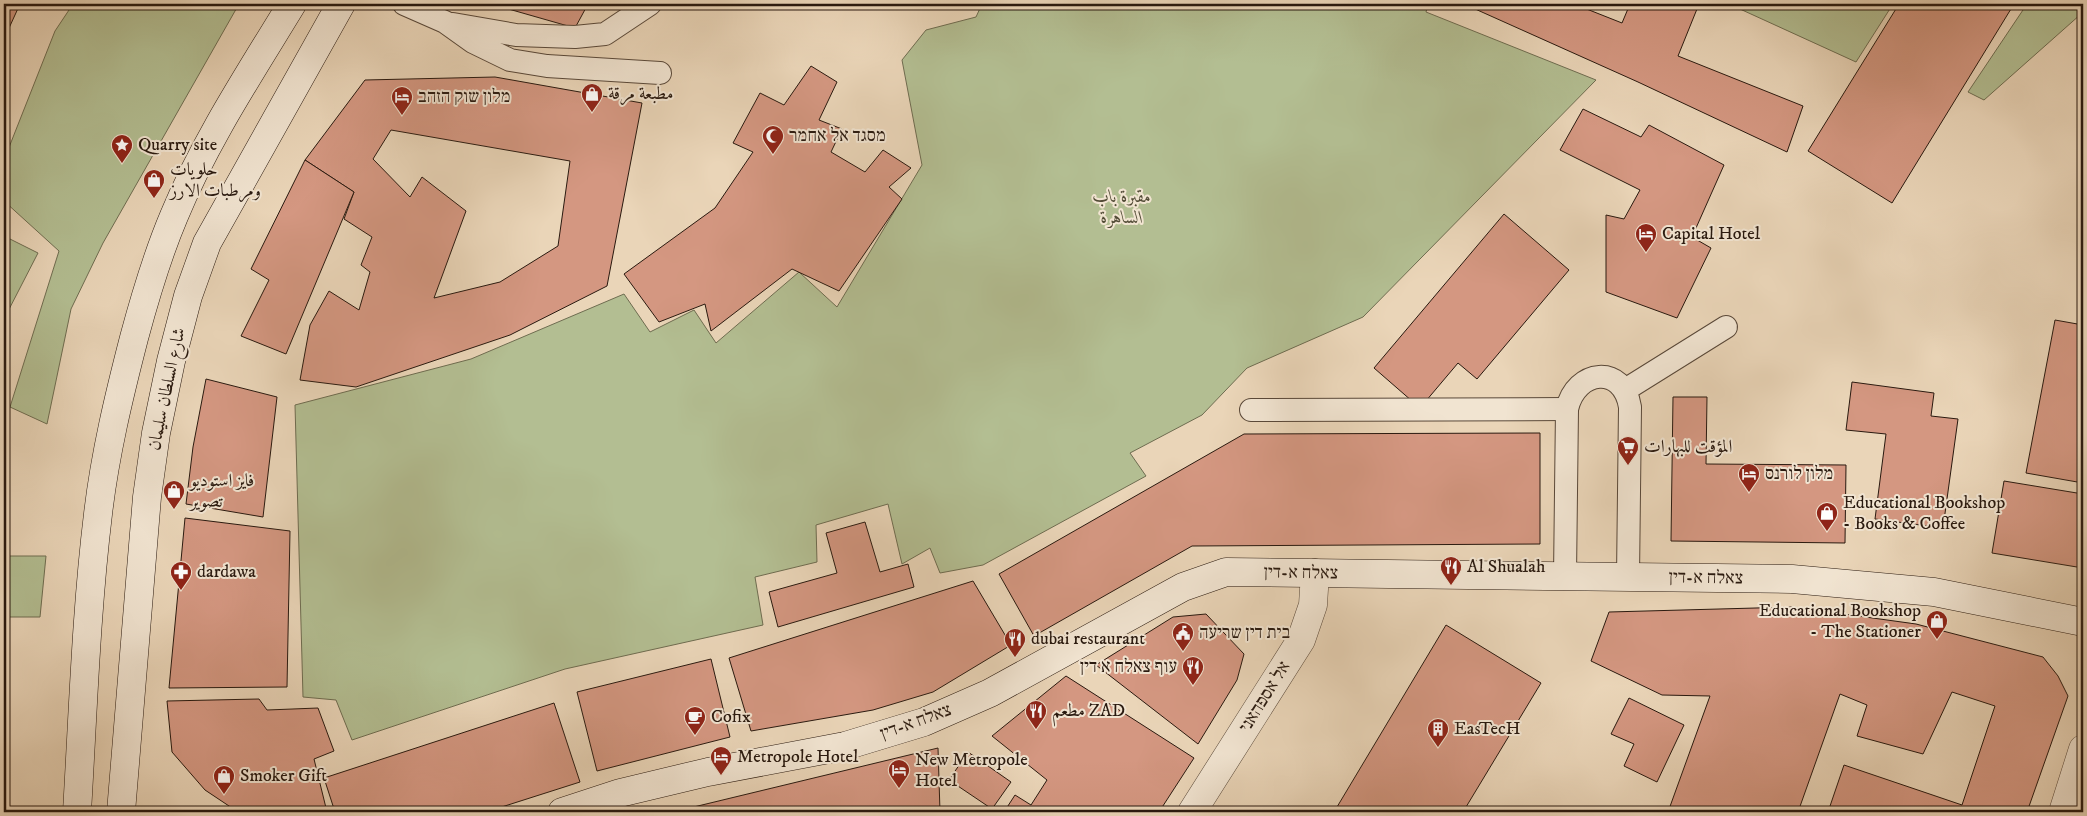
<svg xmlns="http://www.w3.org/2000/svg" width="2087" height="816" font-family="'IM FELL DW Pica',Amiri,'Frank Ruhl Libre',serif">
  <rect width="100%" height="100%" fill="#ead5b8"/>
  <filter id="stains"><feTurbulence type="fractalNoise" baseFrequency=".004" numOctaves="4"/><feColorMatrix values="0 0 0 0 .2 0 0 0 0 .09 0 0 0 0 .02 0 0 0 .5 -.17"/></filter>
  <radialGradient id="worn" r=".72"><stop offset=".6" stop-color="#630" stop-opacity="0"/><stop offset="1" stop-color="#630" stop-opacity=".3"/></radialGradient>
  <!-- green -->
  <g fill="#b3be92" stroke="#6e6c50">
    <polygon points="73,4 239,4 103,243 71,309 47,424 10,407 59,251 4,201 4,160 55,31"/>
    <polygon points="982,4 1428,4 1426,12 1596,80 1363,317 1247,368 1202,415 1130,453 1146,476 983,565 940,573 930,548 902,564 888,504 816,525 817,562 755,577 763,625 565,669 352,740 336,700 303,697 295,405 471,359 624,294 650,332 694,310 716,343 799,272 837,307 922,165 902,60 926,30 976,17"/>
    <polygon points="1729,4 1893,4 1856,62"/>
    <polygon points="2027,4 2083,4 2083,14 2081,14 1984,100 1968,92"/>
    <polygon points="4,236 38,253 4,319"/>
    <polygon points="4,556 46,556 40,617 4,617"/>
  </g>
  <!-- building -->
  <g fill="#d49781" stroke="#29190f" fill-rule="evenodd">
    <polygon points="4,4 20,4 4,39"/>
    <polygon points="491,4 588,4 575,28"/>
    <polygon points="1464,4 1574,4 1622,23 1630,4 1699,4 1678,56 1803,106 1787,152 1638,82"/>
    <polygon points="1899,4 2014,4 1892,203 1808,151"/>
    <polygon points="811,66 837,82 819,120 842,129 831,152 865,172 883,150 911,168 889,187 902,199 839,291 792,269 711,331 705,304 659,322 624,274 715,208 753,152 733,143 760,93 784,105"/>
    <path d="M495 77 642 103 607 286 510 335 356 387 300 380 310 325 329 291 359 310 370 272 361 265 372 237 344 219 354 192 305 160 365 80ZM391 130 570 161 558 246 500 282 434 298 466 211 422 177 410 197 373 159Z"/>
    <polygon points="1583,109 1641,137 1649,125 1724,165 1692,237 1711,248 1677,318 1606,292 1606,215 1624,219 1640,190 1560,150"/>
    <polygon points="305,160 354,192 286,354 241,336 269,280 251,269"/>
    <polygon points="1504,214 1569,270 1477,379 1458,363 1420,408 1374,368"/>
    <polygon points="2055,320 2083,325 2083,483 2026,473"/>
    <polygon points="206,379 277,397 263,517 186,504 193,447"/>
    <polygon points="1852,382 1934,393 1931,416 1958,419 1943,528 1875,519 1886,434 1846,430"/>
    <polygon points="1673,397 1707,397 1706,464 1846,465 1845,543 1671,541"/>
    <polygon points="1540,433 1540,544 1192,546 1034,636 999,574 1244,434"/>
    <polygon points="2004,481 2083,494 2083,568 1992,553"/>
    <polygon points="185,518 290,531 287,687 169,688"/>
    <polygon points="865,522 880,572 908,564 914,587 778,627 769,592 837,573 826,533"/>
    <polygon points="973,581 1011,645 933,692 873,710 751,731 729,658"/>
    <polygon points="1793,607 1916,624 2043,657 2058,676 2068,696 2027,812 1828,812 1844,765 1962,805 1995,706 1952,692 1923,754 1857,736 1867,705 1840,694 1798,812 1668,812 1710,696 1662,695 1591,661 1609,612"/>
    <polygon points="1206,614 1244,654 1237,680 1198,744 1096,665 1173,617"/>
    <polygon points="1446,625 1541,683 1463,812 1334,812"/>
    <polygon points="711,659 730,737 597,771 577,692"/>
    <polygon points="1066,676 1194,758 1159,812 1004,812 1015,795 1031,805 1047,780 992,736"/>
    <polygon points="1629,698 1684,725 1657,782 1624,766 1634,744 1611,734"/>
    <polygon points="259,699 267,710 318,708 334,751 314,759 327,812 238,812 205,790 172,752 167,701"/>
    <polygon points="554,703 580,782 486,812 335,812 324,778"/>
    <polygon points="938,748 940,812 673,812"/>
    <polygon points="968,752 1011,782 992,809 949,780"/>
  </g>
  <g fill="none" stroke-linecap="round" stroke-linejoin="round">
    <!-- lane casing -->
    <g stroke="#594839" stroke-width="24">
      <g id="lane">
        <polyline points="404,4 445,22 473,42 510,60 547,66 660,73"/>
        <polyline points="453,24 516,35 575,37 605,34 650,4"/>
        <polyline points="1625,390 1726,327"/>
        <polyline points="1251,410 1567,409"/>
        <path d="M1565 576 1567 409C1576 369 1623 364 1630 407L1628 577"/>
      </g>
    </g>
    <!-- street casing -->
    <g stroke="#594839" stroke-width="29">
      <g id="street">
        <polyline points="1192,812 1301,640 1313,605 1315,573"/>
        <polyline points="2063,812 2083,749"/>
      </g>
    </g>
    <!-- secondary casing -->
    <g stroke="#29190f" stroke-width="29">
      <g id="secondary">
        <path d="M77 812C83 713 86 613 98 514 105 454 119 396 134 338 145 297 157 256 174 216 205 141 250 73 292 4"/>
        <polyline points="121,812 147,497 156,433 171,361 188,296 207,243 341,4"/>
        <polyline points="562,812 620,793 708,772 845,746 924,722 990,693 1183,587 1226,572 1792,579 1934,592 2083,622"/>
      </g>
    </g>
    <!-- lane -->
    <use href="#lane" stroke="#f1e4d1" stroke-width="22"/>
    <!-- street -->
    <use href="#street" stroke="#f1e4d1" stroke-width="28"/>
    <!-- secondary -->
    <use href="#secondary" stroke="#f1e4d1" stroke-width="28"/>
  </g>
  <!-- icons -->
  <defs>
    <g id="shop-pin" transform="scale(1.125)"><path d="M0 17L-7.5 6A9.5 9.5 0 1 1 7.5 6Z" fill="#8f2418" stroke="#f1e4d1"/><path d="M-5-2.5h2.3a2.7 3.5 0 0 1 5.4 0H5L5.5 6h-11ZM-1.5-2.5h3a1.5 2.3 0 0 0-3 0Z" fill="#fff"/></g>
    <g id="hotel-pin" transform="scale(1.125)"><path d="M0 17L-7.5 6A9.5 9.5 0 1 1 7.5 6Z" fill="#8f2418" stroke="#f1e4d1"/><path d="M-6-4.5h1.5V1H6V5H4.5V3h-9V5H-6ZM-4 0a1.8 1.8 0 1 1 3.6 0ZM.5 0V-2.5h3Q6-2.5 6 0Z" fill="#fff"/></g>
    <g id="mosque-pin" transform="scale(1.125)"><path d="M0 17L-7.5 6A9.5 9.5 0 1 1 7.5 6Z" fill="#8f2418" stroke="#f1e4d1"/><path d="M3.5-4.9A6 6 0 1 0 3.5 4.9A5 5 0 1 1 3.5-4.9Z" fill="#fff"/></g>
    <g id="sight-pin" transform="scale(1.125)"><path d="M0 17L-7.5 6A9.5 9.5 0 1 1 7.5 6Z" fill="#8f2418" stroke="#f1e4d1"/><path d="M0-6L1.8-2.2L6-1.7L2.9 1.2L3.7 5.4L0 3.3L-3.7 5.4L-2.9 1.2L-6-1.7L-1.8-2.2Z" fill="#fff"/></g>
    <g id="supermarket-pin" transform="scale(1.125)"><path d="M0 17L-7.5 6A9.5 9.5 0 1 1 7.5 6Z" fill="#8f2418" stroke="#f1e4d1"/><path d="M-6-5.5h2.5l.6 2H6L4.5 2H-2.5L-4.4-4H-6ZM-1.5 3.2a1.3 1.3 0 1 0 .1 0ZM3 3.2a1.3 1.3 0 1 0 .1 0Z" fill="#fff"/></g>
    <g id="restaurant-pin" transform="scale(1.125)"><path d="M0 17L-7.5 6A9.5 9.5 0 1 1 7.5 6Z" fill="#8f2418" stroke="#f1e4d1"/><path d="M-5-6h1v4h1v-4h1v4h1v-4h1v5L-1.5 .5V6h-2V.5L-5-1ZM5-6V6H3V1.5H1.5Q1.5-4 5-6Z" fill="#fff"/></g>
    <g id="pharmacy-pin" transform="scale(1.125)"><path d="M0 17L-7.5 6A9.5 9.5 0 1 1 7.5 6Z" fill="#8f2418" stroke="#f1e4d1"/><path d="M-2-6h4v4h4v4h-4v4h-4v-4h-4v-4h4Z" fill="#fff"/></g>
    <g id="civic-pin" transform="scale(1.125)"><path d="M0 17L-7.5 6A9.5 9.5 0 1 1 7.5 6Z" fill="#8f2418" stroke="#f1e4d1"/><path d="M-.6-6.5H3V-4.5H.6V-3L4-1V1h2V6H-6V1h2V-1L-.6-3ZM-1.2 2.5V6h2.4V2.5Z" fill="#fff"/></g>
    <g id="cafe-pin" transform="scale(1.125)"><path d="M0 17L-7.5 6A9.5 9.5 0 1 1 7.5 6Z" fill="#8f2418" stroke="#f1e4d1"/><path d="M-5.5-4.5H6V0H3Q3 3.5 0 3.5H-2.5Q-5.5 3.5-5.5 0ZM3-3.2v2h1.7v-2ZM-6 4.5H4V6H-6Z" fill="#fff"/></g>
    <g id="building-pin" transform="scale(1.125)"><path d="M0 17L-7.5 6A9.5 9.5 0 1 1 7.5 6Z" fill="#8f2418" stroke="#f1e4d1"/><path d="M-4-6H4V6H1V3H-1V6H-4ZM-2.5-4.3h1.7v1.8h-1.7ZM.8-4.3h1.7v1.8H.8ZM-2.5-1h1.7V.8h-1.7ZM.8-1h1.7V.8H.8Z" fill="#fff"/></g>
  </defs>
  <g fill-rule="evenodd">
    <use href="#shop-pin" x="592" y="94"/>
    <use href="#hotel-pin" x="402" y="97"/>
    <use href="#mosque-pin" x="773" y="136"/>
    <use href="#sight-pin" x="122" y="145"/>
    <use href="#shop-pin" x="154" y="180"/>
    <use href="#hotel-pin" x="1646" y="234"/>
    <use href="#supermarket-pin" x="1628" y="447"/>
    <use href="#hotel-pin" x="1749" y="474"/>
    <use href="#shop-pin" x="174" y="491"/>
    <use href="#shop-pin" x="1827" y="513"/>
    <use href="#restaurant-pin" x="1451" y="567"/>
    <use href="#pharmacy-pin" x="181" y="572"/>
    <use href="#shop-pin" x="1937" y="621"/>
    <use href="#civic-pin" x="1183" y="633"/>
    <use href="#restaurant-pin" x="1015" y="639"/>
    <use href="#restaurant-pin" x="1193" y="667"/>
    <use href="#restaurant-pin" x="1036" y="711"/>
    <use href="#cafe-pin" x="695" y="717"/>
    <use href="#building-pin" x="1438" y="729"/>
    <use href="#hotel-pin" x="721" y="757"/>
    <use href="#hotel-pin" x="899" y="770"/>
    <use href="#shop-pin" x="224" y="776"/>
  </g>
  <g text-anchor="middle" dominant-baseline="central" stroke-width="4" stroke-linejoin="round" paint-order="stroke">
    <!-- poi labels -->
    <g font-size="18" fill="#29190f" stroke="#f1e4d1" text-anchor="start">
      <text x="608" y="94">مطبعة مرقة</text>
      <text x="418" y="97">מלון שוק הזהב</text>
      <text x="789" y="136">מסגד אל אחמר</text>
      <text x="138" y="145">Quarry site</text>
      <text x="170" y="170">حلويات<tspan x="170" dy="21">ومرطبات الارز</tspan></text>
      <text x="1662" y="234">Capital Hotel</text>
      <text x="1644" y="447">المؤقت للبهارات</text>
      <text x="1765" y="474">מלון לורנס</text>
      <text x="190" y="481">فايز استوديو<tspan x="190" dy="21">تصوير</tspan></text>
      <text x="1843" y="503">Educational Bookshop<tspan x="1843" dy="21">- Books &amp; Coffee</tspan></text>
      <text x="1467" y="567">Al Shualah</text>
      <text x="197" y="572">dardawa</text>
      <text x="1921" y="611" text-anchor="end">Educational Bookshop<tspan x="1921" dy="21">- The Stationer</tspan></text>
      <text x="1199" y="633">בית דין שריעה</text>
      <text x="1031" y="639">dubai restaurant</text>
      <text x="1177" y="667" text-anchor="end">עוף צאלח א דין</text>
      <text x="1052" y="711">مطعم ZAD</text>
      <text x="711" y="717">Cofix</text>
      <text x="1454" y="729">EasTecH</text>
      <text x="737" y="757">Metropole Hotel</text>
      <text x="915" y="760">New Metropole<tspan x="915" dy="21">Hotel</tspan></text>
      <text x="240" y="776">Smoker Gift</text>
    </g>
    <!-- park labels -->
    <g font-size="18" font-style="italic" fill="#524b36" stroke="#f1e4d1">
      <text x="1122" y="197">مقبرة باب<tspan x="1122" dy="21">الساهرة</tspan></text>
    </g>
    <!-- street labels -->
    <g font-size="18" fill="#29190f" stroke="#f1e4d1">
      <text transform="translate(167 389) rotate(-78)">شارع السلطان سليمان</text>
      <text transform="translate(1301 573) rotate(1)">צאלח א-דין</text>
      <text transform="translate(1706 578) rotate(1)">צאלח א-דין</text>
      <text transform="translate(1265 697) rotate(-58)">אל אספהאני</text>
      <text transform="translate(916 722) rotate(-20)">צאלח א-דין</text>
    </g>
  </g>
  <!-- margin -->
  <rect width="2087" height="816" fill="none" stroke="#ead5b8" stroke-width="20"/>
  <rect x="5" y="5" width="2077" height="806" fill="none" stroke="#29190f" stroke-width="2.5"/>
  <rect x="10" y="10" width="2067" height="796" fill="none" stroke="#29190f"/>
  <rect width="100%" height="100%" filter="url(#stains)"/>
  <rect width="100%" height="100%" fill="url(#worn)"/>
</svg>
